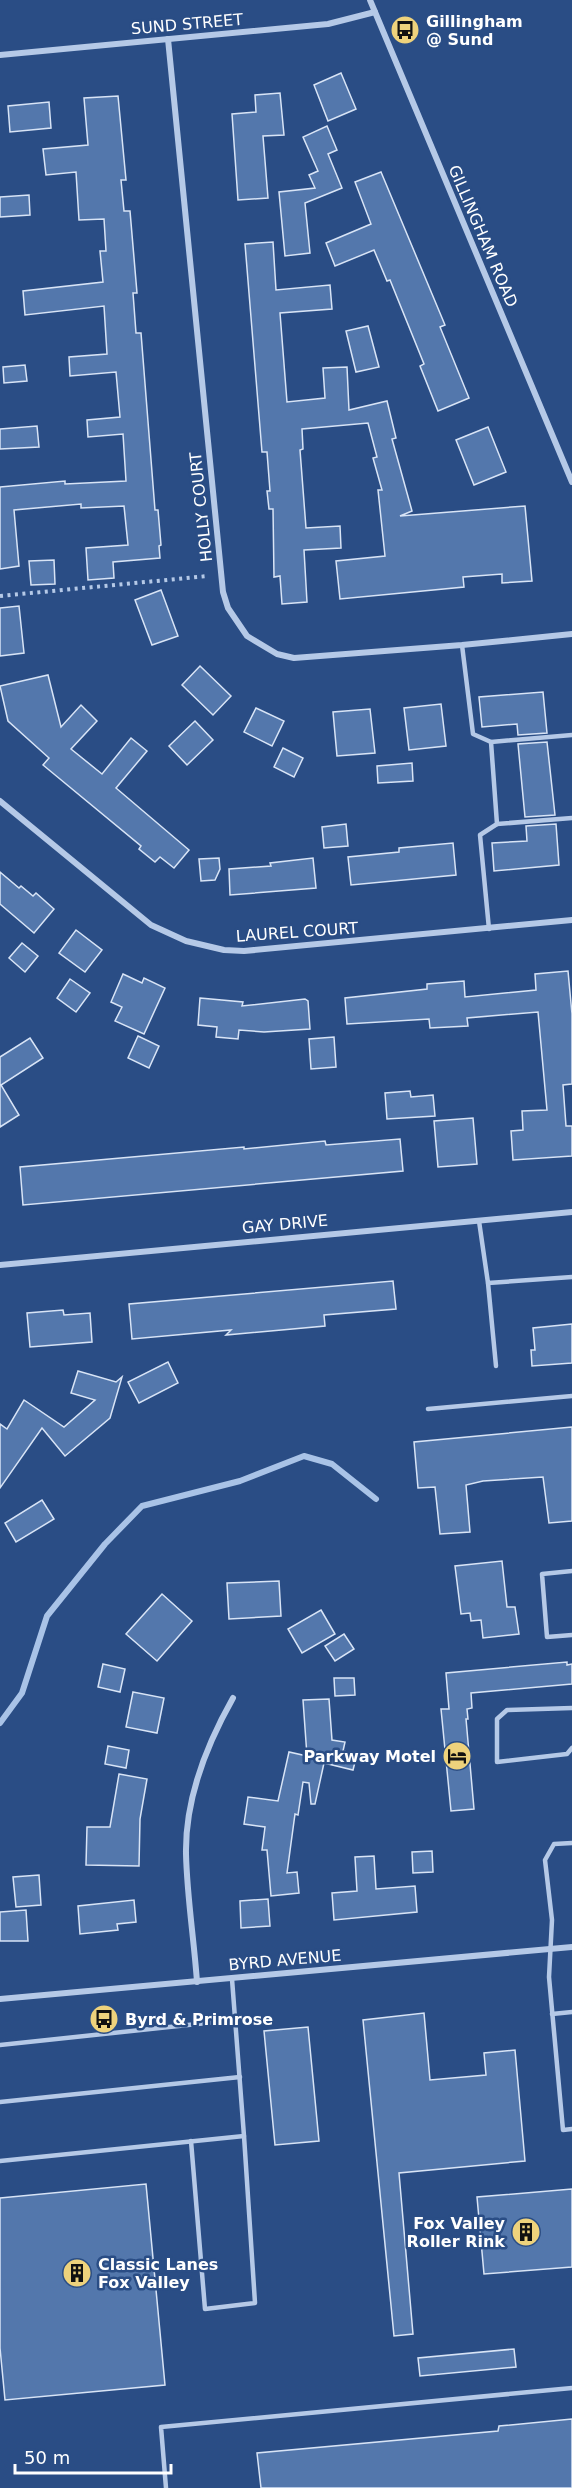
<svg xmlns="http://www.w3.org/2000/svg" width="572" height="2488" font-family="'DejaVu Sans',sans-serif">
  <rect width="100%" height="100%" fill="#2a4d85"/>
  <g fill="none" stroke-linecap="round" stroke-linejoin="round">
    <!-- stream -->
    <polyline stroke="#a9c3e7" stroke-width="6" points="0,1723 22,1693 47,1616 105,1544 142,1506 240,1481 304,1456 332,1464 376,1499"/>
  </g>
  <!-- building -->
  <g fill="#5377ac" stroke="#d8e4f6" stroke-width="1.5">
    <polygon points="341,73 356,109 328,121 314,85"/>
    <polygon points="280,93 284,135 263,136 268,198 238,200 232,114 256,112 255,95"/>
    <polygon points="118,96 126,180 121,180 124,211 130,211 137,293 133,293 136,333 141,333 155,510 158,510 161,545 159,546 160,558 113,562 114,578 88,580 86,548 128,545 124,506 81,508 81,504 14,510 19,566 0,569 0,487 65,481 65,484 126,481 123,434 88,437 87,420 120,417 116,372 70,376 69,357 107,354 104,306 25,315 23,291 103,282 100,251 106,251 104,219 79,220 76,172 46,175 43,149 88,145 84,98"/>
    <polygon points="49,102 51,128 10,132 8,106"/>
    <polygon points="327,126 337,150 328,154 342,188 305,203 310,253 285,256 279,192 315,188 309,175 318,171 303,137"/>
    <polygon points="381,172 445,325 440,327 469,398 438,411 420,366 424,364 390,280 387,281 374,250 335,266 326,243 371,224 355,182"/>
    <polygon points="29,195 30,215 0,217 0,197"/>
    <polygon points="273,242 276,290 330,285 332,309 280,313 287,402 325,398 323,368 347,367 349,410 387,401 396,438 392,439 412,511 400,516 525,506 532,581 502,583 502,574 463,577 464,587 340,599 336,561 385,556 378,490 382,490 373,458 377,457 368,423 302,429 303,449 300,450 306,528 340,526 341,548 304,550 307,602 282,604 280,576 274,577 273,509 269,509 267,491 270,491 267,452 262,452 245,244"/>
    <polygon points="368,326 379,367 356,372 346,331"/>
    <polygon points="25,365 27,381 4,383 3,367"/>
    <polygon points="37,426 39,447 0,449 0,429"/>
    <polygon points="488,427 506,472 474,485 456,440"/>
    <polygon points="54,560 55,584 31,585 29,561"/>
    <polygon points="161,590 178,636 152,645 135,600"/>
    <polygon points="19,606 24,653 0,656 0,608"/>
    <polygon points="200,666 231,696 213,715 182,685"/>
    <polygon points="48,675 61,727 81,705 97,721 71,749 102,774 131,738 147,751 116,788 189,850 174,868 160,857 155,862 139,849 141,846 43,765 49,758 8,721 0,686"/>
    <polygon points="543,692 547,733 518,735 517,724 482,727 479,697"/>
    <polygon points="441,704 446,746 409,750 404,708"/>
    <polygon points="256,708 284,721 272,746 244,732"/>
    <polygon points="370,709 375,753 337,756 333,712"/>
    <polygon points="195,721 213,740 187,765 169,746"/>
    <polygon points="547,742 555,815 525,817 518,744"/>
    <polygon points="283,748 303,758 294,777 274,767"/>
    <polygon points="412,763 413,781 378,783 377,766"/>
    <polygon points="346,824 348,846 324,848 322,827"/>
    <polygon points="556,824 559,865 494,871 492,843 527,841 526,826"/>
    <polygon points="453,843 456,875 351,885 348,857 399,852 399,848"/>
    <polygon points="219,858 220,869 215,880 201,881 199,859"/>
    <polygon points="313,858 316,888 230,895 229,869 271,866 270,863"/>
    <polygon points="0,872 19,888 21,886 33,896 36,893 54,909 34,933 0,904"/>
    <polygon points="76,930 102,950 85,972 59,953"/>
    <polygon points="22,943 38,956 25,972 9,958"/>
    <polygon points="568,971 572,1014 572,1084 563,1085 566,1126 572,1126 572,1156 513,1160 511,1131 523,1130 522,1111 547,1110 538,1012 467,1018 468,1026 430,1028 429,1019 347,1024 345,998 427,989 427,984 464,981 465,997 536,990 535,974"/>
    <polygon points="123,974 142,983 144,978 165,988 144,1034 115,1021 122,1007 111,1002"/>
    <polygon points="70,979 90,993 76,1012 57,998"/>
    <polygon points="200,998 243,1002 242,1006 305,999 308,1001 310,1029 264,1032 239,1030 238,1039 216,1037 217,1027 198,1025"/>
    <polygon points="138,1036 159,1046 149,1068 128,1058"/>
    <polygon points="334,1037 336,1067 311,1069 309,1039"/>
    <polygon points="30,1038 43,1058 1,1085 19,1115 0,1127 0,1057"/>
    <polygon points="410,1091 411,1097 433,1095 435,1116 387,1119 385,1093"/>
    <polygon points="473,1118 477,1164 438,1167 434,1121"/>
    <polygon points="400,1139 403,1171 23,1205 20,1167 244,1147 244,1149 325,1141 326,1145"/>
    <polygon points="393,1281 396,1309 324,1315 325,1326 226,1335 231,1330 132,1339 129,1304"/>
    <polygon points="63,1310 64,1315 90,1313 92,1342 30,1347 27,1313"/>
    <polygon points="572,1324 572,1363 532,1366 531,1350 535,1350 533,1328"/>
    <polygon points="168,1362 178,1383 139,1403 128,1382"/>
    <polygon points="78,1371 116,1382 122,1377 110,1418 65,1456 42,1428 0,1488 0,1424 7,1429 24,1400 64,1427 95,1400 71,1393"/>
    <polygon points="572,1427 572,1521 549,1523 543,1477 483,1481 466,1485 470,1532 440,1534 435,1487 418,1488 414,1442"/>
    <polygon points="42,1500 54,1519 16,1542 5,1523"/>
    <polygon points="502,1561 507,1607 515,1607 519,1634 483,1638 481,1620 471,1621 470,1613 461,1614 455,1566"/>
    <polygon points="279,1581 281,1616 229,1619 227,1583"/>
    <polygon points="162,1594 192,1621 157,1661 126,1634"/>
    <polygon points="321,1610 335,1634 302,1653 288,1629"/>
    <polygon points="344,1634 354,1649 335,1661 325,1646"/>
    <polygon points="567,1662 567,1665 572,1664 572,1684 471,1693 472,1708 467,1709 468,1719 466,1719 474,1809 451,1811 441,1709 449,1709 446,1673"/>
    <polygon points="103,1664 125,1669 120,1692 98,1687"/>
    <polygon points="334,1678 354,1678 355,1695 335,1696"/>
    <polygon points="133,1692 164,1698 157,1733 126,1727"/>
    <polygon points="329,1699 332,1740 345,1742 343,1751 357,1754 353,1770 324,1763 315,1804 311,1804 309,1783 303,1782 298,1815 295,1814 287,1873 297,1872 299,1893 271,1896 267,1850 262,1850 265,1827 244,1824 248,1797 278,1801 289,1752 307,1756 303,1700"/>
    <polygon points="108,1746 129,1750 126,1768 105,1764"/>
    <polygon points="119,1774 147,1779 140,1819 139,1866 86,1865 87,1827 110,1827"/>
    <polygon points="432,1851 433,1872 413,1873 412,1852"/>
    <polygon points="374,1856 376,1889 415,1886 417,1912 334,1920 332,1893 357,1891 355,1857"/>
    <polygon points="39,1875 41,1905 16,1907 13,1877"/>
    <polygon points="268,1899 270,1926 241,1928 240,1901"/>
    <polygon points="134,1900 136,1922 117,1924 118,1930 80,1934 78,1906"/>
    <polygon points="26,1910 28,1941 0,1941 0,1912"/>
    <polygon points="424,2013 430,2080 486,2075 484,2053 515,2050 525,2161 399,2173 413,2334 394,2336 363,2020"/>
    <polygon points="308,2027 319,2141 275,2145 264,2031"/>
    <polygon points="146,2184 165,2385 5,2400 0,2348 0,2198"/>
    <polygon points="572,2189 572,2267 484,2274 477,2197"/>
    <polygon points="514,2349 516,2367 420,2376 418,2358"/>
    <polygon points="572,2419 572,2488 261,2488 257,2453 498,2431 499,2426"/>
  </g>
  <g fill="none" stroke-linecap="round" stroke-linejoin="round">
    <!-- path -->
    <polyline stroke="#b5c9e7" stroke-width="4" stroke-dasharray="3 4.5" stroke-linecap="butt" points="0,596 208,576"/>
    <!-- service -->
    <g stroke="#b5c9e7" stroke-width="4.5">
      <polyline points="462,645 473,734 491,742 572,735"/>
      <polyline points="497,824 572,818"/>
      <polyline points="489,929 480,835 497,824 491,742"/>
      <polyline points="479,1221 488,1283 572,1277"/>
      <polyline points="488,1283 496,1366"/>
      <polyline points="428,1409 572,1396"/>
      <polyline points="572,1571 542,1574 547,1637 572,1635"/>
      <polyline points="572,1708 507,1710 497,1719 497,1762 567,1754 572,1748"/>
      <polyline points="572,1843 554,1844 545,1860 552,1920 549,1977 563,2130 572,2129"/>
      <polyline points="552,2014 572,2012"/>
      <polyline points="0,2045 235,2020"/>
      <polyline points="0,2102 240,2077"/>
      <polyline points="191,2141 205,2309 255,2303 244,2136"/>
      <polyline points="0,2161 244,2136 232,1979"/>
      <polyline points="166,2488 161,2427 572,2388"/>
    </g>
    <!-- minor -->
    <g stroke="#b5c9e7" stroke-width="6">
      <polyline points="370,0 572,482"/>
      <polyline points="168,39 223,592 228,608 247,636 277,654 294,658 462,645 572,634"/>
      <polyline points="0,55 328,24 375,12"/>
      <polyline points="0,801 151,925 186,941 224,950 244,951 572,920"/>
      <polyline points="0,1265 572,1212"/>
      <path d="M197 1982C194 1939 187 1897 186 1854 185 1800 207 1744 233 1698"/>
      <polyline points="0,1999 572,1947"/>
    </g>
  </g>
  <!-- icons -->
  <defs>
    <g id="bus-disc" transform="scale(1.5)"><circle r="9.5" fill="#eed27c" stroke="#2a4d85"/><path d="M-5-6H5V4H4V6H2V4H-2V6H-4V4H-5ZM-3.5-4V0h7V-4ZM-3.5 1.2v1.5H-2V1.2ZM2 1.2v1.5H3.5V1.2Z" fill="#111"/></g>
    <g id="hotel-disc" transform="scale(1.5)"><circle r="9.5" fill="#eed27c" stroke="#2a4d85"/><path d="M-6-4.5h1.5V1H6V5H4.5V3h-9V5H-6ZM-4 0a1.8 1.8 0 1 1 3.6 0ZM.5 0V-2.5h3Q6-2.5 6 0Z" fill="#111"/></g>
    <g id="building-disc" transform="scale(1.5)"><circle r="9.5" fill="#eed27c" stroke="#2a4d85"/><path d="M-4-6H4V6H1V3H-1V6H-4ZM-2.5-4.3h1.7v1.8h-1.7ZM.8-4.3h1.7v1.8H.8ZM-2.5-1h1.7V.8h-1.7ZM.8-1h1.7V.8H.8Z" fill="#111"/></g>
  </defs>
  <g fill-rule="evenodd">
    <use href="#bus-disc" x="405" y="30"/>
    <use href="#hotel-disc" x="457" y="1756"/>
    <use href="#bus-disc" x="104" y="2019"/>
    <use href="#building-disc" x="526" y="2232"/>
    <use href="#building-disc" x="77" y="2273"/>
  </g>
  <g text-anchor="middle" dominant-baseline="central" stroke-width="5" stroke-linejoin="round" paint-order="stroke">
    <!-- poi labels -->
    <g font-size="16" font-weight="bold" fill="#fff" stroke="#2a4d85" text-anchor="start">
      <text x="426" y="21">Gillingham<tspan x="426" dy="18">@ Sund</tspan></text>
      <text x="436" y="1756" text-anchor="end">Parkway Motel</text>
      <text x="125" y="2019">Byrd &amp; Primrose</text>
      <text x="505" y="2223" text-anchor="end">Fox Valley<tspan x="505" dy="18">Roller Rink</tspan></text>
      <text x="98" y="2264">Classic Lanes<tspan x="98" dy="18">Fox Valley</tspan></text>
    </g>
    <!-- street labels -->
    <g font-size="16" fill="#fff" stroke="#2a4d85">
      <text transform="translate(187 24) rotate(-5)">SUND STREET</text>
      <text transform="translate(483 236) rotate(67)">GILLINGHAM ROAD</text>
      <text transform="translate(201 507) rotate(-96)">HOLLY COURT</text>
      <text transform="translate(297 932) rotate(-4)">LAUREL COURT</text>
      <text transform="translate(285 1224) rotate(-5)">GAY DRIVE</text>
      <text transform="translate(285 1960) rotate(-5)">BYRD AVENUE</text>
    </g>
  </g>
  <!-- scale -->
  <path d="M15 2464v9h156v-9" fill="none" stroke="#ffffff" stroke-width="3"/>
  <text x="24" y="2464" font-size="18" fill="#ffffff" stroke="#2a4d85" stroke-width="4.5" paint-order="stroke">50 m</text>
</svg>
